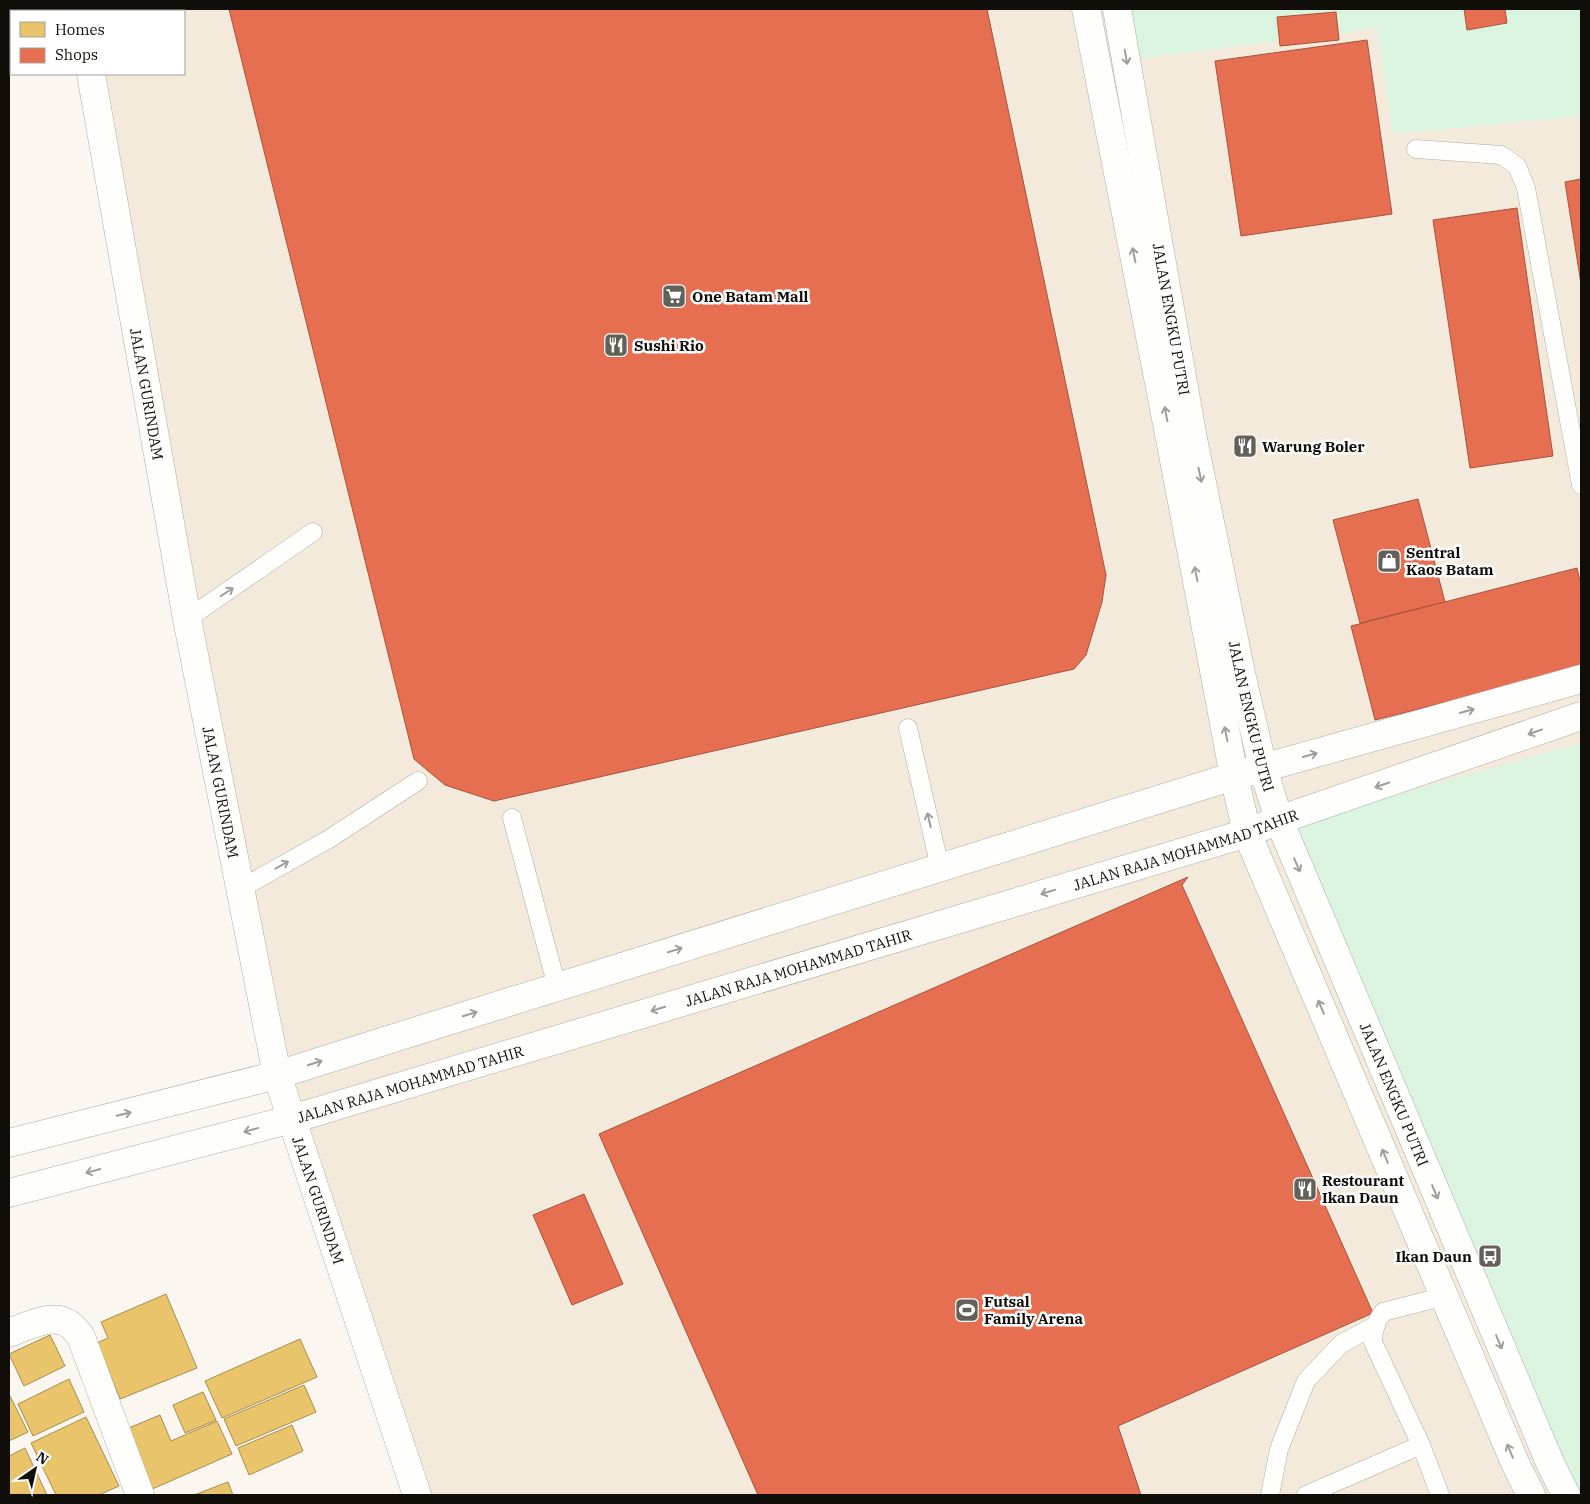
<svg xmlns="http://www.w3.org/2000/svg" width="1590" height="1504" font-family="'IBM Plex Serif',serif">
  <rect width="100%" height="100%" fill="#fbf7f0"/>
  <!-- built -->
  <polygon fill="#f3eadb" points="80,9 1581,9 1581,1495 417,1495 277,1075 91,74 184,74 184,11 81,11"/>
  <!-- grass -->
  <g fill="#dbf4e0">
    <polygon points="1129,9 1581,9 1581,116 1393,134 1377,28 1138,59"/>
    <polygon points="1581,743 1581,1495 1578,1495 1295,823"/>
  </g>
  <!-- homes -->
  <g fill="#e9c46a" stroke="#a88d4d">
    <polygon points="166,1294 197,1368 120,1399 97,1343 108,1338 101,1322"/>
    <polygon points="50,1335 65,1366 24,1386 9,1354"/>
    <polygon points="300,1339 317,1377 222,1418 205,1381"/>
    <polygon points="69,1379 84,1412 33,1436 18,1404"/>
    <polygon points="304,1385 316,1412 236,1446 224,1419"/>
    <polygon points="203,1392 216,1420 185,1433 173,1405"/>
    <polygon points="9,1394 28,1432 9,1441"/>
    <polygon points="160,1415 171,1441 217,1421 232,1454 150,1490 124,1430"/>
    <polygon points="86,1417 119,1486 99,1495 56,1495 31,1443"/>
    <polygon points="292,1425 303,1451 249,1475 238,1448"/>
    <polygon points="25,1448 47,1495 9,1495 9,1456"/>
    <polygon points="228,1482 233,1495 194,1495"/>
  </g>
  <!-- shops -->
  <g fill="#e76f51" stroke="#a7523b">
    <polygon points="229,9 987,9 1106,575 1102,602 1086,655 1074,669 494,801 445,785 414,759"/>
    <polygon points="1464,9 1505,9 1507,23 1467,30"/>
    <polygon points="1336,12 1339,40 1280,46 1277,17"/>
    <polygon points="1367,40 1392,214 1241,236 1215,61"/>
    <polygon points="1581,179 1581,284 1565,182"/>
    <polygon points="1517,208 1553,456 1470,468 1433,220"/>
    <polygon points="1418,499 1445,602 1360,623 1333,520"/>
    <polygon points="1577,568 1581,586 1581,668 1375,720 1351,626"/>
    <polygon points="1188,877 1182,885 1373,1313 1118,1426 1141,1495 758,1495 599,1134"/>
    <polygon points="584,1194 623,1284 572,1305 533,1215"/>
  </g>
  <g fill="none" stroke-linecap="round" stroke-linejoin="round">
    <!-- lane casing -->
    <g stroke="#adaba5" stroke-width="19">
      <g id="lane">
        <polyline points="1416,149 1501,155 1517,166 1526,188 1581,485"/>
        <polyline points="187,619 313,532"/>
        <polyline points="908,728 940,868"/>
        <polyline points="512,818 557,987"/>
        <polyline points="240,889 329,839 418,781"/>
        <path d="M1421 1445 1373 1342C1373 1331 1376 1321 1383 1312L1445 1296"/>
        <polyline points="1270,1495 1279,1449 1306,1381 1341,1344 1376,1325"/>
        <polyline points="1306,1495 1421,1445 1440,1495"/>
      </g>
    </g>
    <!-- street casing -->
    <g stroke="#adaba5" stroke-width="29">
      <g id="street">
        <polyline points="80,9 81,11"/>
        <path id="s1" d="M91 74 187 619 277 1075 417 1495"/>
        <path d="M9 1333C22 1328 45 1317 59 1320 68 1321 76 1330 81 1337L140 1495"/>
      </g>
    </g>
    <!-- secondary casing -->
    <g stroke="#adaba5" stroke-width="29">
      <g id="secondary">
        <polyline points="1086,9 1171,444 1234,776 1247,833 1516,1465 1531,1495"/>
        <path id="s2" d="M1117 9 1193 439 1242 678 1263 768 1279 820 1551 1465 1566 1495"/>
        <polyline points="9,1143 277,1075 445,1022 1234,776 1581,679"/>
        <path id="s3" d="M9 1193 292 1119 1247 833 1279 820 1581 716"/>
      </g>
    </g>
    <!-- lane -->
    <use href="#lane" stroke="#fefefd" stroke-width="18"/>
    <!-- street -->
    <use href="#street" stroke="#fefefd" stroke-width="28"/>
    <!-- secondary -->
    <use href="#secondary" stroke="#fefefd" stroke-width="28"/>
  </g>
  <!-- one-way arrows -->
  <defs><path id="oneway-shaft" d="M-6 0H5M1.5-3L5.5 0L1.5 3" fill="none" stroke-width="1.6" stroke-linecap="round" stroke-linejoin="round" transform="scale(1.25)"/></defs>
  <g stroke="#9f9e9b">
    <use href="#oneway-shaft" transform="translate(1126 57) rotate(80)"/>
    <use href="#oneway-shaft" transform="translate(1134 255) rotate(-101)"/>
    <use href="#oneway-shaft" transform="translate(1166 414) rotate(-101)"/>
    <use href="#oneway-shaft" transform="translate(1200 475) rotate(78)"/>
    <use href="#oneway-shaft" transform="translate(1196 574) rotate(-101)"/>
    <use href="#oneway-shaft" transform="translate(227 592) rotate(-34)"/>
    <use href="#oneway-shaft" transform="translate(1467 711) rotate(-16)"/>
    <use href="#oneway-shaft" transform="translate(1535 732) rotate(161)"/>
    <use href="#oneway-shaft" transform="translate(1226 734) rotate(-101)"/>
    <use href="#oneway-shaft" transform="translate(1310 755) rotate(-16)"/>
    <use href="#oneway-shaft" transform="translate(1382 785) rotate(161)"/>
    <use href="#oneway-shaft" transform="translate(929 820) rotate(-103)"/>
    <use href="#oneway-shaft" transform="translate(282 865) rotate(-29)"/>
    <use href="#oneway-shaft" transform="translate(1297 865) rotate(67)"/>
    <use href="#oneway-shaft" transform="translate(1048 892) rotate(163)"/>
    <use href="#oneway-shaft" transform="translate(675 950) rotate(-17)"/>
    <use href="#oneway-shaft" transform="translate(1321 1007) rotate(-113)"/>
    <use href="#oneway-shaft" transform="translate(658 1009) rotate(163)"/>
    <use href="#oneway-shaft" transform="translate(470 1014) rotate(-17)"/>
    <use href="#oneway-shaft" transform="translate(315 1063) rotate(-18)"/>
    <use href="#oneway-shaft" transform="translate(124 1114) rotate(-14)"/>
    <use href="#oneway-shaft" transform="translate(251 1130) rotate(165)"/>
    <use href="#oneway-shaft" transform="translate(1385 1156) rotate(-113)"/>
    <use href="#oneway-shaft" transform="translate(93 1171) rotate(165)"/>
    <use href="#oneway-shaft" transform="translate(1435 1192) rotate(67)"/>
    <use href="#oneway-shaft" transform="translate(1499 1342) rotate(67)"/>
    <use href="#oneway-shaft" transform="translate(1510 1451) rotate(-113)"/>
  </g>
  <!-- icons -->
  <defs>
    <g id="supermarket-square" transform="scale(1.25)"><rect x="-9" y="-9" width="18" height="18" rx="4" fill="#63605a" stroke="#fff"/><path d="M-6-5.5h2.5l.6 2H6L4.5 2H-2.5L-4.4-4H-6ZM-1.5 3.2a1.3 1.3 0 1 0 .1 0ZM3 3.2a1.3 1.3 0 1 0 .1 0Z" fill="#fff"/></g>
    <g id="restaurant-square" transform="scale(1.25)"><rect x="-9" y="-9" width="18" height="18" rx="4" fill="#63605a" stroke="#fff"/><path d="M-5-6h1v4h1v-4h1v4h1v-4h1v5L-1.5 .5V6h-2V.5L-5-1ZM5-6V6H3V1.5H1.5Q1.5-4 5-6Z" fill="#fff"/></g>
    <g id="shop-square" transform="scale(1.25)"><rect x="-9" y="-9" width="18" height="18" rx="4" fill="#63605a" stroke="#fff"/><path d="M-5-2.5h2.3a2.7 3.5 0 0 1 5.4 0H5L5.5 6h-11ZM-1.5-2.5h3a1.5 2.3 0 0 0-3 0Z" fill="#fff"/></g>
    <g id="bus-square" transform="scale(1.25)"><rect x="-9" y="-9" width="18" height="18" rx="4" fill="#63605a" stroke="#fff"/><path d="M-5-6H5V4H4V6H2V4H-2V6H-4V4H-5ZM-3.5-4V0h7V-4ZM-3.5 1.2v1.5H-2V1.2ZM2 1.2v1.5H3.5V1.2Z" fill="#fff"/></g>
    <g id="stadium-square" transform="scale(1.25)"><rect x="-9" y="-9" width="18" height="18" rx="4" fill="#63605a" stroke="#fff"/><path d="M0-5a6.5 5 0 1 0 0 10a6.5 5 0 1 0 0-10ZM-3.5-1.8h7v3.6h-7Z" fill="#fff"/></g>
  </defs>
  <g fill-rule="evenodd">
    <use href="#supermarket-square" x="674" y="296"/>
    <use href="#restaurant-square" x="616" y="345"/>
    <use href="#restaurant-square" x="1245" y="446"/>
    <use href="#shop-square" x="1389" y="561"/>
    <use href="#restaurant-square" x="1305" y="1189"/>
    <use href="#bus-square" x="1490" y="1256"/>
    <use href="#stadium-square" x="967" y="1310"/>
  </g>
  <g text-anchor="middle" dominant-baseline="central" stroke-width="5" stroke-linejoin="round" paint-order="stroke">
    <!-- poi labels -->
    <g font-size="15" font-weight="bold" fill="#110e09" stroke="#fff" text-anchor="start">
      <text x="692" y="296">One Batam Mall</text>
      <text x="634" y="345">Sushi Rio</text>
      <text x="1262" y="446">Warung Boler</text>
      <text x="1406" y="552">Sentral<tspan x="1406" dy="17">Kaos Batam</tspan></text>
      <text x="1322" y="1180">Restourant<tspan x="1322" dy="17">Ikan Daun</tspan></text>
      <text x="1472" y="1256" text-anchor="end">Ikan Daun</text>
      <text x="984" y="1301">Futsal<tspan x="984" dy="17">Family Arena</tspan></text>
    </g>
    <!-- street labels -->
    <g font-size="15" fill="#110e09" stroke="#fff">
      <text stroke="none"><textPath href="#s2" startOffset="315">JALAN ENGKU PUTRI</textPath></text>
      <text stroke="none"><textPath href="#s1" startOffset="325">JALAN GURINDAM</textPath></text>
      <text stroke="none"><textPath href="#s2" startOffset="720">JALAN ENGKU PUTRI</textPath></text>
      <text stroke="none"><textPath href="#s1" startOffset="730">JALAN GURINDAM</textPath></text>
      <text stroke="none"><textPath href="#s3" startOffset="1226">JALAN RAJA MOHAMMAD TAHIR</textPath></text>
      <text stroke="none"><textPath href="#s3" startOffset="821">JALAN RAJA MOHAMMAD TAHIR</textPath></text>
      <text stroke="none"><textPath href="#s3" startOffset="416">JALAN RAJA MOHAMMAD TAHIR</textPath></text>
      <text stroke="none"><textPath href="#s2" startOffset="1125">JALAN ENGKU PUTRI</textPath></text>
      <text stroke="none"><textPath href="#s1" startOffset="1150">JALAN GURINDAM</textPath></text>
    </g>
  </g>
  <!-- border -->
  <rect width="1590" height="1504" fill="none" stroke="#110e09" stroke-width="20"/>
  <!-- legend -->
  <rect x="10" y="10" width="175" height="65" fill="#ffffff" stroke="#a09f9d"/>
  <rect x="20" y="22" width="25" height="15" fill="#e9c46a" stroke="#a09f9d"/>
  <text x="55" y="35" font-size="15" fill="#110e09">Homes</text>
  <rect x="20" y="48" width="25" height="15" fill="#e76f51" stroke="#a09f9d"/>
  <text x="55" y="60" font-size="15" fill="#110e09">Shops</text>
  <!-- north arrow -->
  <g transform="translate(35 1469) rotate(34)" stroke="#ffffff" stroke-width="4" paint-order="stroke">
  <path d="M0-4L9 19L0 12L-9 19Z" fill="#110e09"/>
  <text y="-8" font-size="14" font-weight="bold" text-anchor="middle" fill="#110e09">N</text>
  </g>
</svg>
